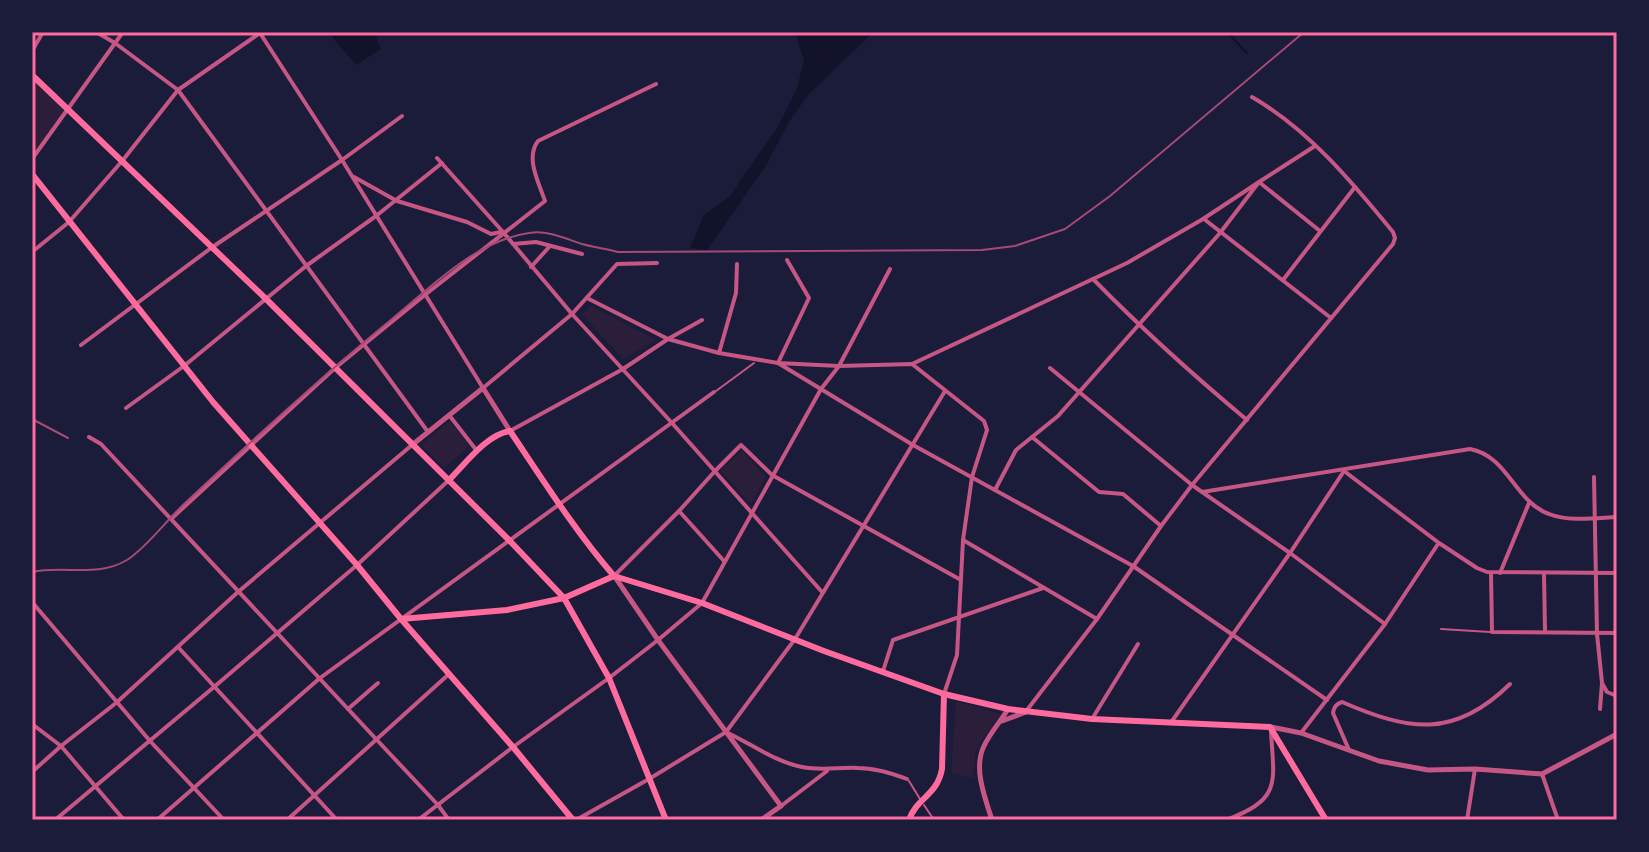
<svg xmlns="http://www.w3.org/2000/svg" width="1649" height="852" font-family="'Exo 2',sans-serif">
  <rect width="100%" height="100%" fill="#1b1b3a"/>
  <!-- green -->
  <g fill="#2a1e3b">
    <polygon points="32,75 68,109 32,159"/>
    <polygon points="591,306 656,340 623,359 582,314"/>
    <polygon points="450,421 469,446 444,468 421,445"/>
    <polygon points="742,450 766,477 751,504 720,470"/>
    <polygon points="956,701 1001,714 979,744 976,751 973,778 951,773"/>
  </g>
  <!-- water -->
  <g fill="#12122b">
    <polygon points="328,32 374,32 381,49 356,65"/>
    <polygon points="795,32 873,32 808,95 789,122 765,167 707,250 690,248 704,215 729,197 777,128 797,88 804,61"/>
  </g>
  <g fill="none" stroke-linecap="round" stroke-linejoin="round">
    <!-- stream -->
    <polyline stroke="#12122b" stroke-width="2" points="1227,32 1247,53"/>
    <!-- service -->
    <g stroke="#c65784" stroke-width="2">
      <polyline points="716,391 754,363"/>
      <polyline points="1441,629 1490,632"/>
      <polyline points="909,781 920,799"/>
      <polyline points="924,805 934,820"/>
    </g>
    <!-- minor -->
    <g stroke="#c65784" stroke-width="4">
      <polyline points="96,32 115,43 178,90 428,432"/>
      <polyline points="32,51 43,32"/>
      <polyline points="437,158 503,232 572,314 672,423 822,592"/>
      <polyline points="32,159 123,32"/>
      <polyline points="354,177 397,201 467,222 491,234 501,232"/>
      <polyline points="1204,219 1331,318"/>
      <polyline points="513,244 536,242 582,254"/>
      <polyline points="32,252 69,222 123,160 178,90 260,33 342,160 483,388 572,314 617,264 657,263"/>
      <polyline points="787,260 809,298 778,363 913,445 1133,566 1327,700"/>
      <polyline points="531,267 550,246"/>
      <path d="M1093 279C1142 329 1193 375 1247 420"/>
      <polyline points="1283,280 1355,187"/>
      <polyline points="587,298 668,339 719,353 778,363 839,366 912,364 984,421 987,430 972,477 963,540 957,655 944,694"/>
      <polyline points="81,345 211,248 342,160 402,116"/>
      <polyline points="719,353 736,293 737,264"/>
      <polyline points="912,364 1127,263 1203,219 1259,182 1320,231"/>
      <polyline points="1050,368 1192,485 1290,553 1385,624"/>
      <polyline points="126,408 184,366 306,266 376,216 442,163"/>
      <polyline points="449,415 477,451"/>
      <polyline points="510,431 623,369 668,339 702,320"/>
      <polyline points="89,437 101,444 376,739 438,805 449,820"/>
      <polyline points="1032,437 1099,492 1123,494 1161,526"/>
      <polyline points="1344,471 1439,543 1477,568 1487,572 1617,573"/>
      <polyline points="1594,477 1597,634 1602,683 1600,709"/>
      <polyline points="995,490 1016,450 1058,416 1220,233 1259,182 1315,146"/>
      <path d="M1202 492 1470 449C1508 456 1515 502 1549 514 1569 522 1596 518 1617 517"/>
      <polyline points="679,511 724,561"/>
      <path d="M171 519 335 368 426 294 545 201C539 183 525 158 538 141L656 84"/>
      <polyline points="963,540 1097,619"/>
      <polyline points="1491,573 1492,632 1617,633"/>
      <polyline points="1500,573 1529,503"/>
      <polyline points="1544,574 1545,631"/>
      <polyline points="614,576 679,511 715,471 741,445 772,475 961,580"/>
      <polyline points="32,602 150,741 224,820"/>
      <polyline points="178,647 337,820"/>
      <polyline points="883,671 893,640 1043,588"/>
      <polyline points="1602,683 1607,692 1617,696"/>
      <polyline points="348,709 378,683"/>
      <path d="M1027 710 1097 619 1161 526 1192 485 1393 244 1395 238 1393 232C1352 182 1309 130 1252 97"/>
      <polyline points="1092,719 1138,644"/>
      <polyline points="1172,721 1290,553 1344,471"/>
      <polyline points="32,724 61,746 124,820"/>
      <path d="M728 733C751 744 776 762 802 767 821 771 839 767 858 768 875 768 891 773 907 779"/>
      <polyline points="1301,733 1385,624 1438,544"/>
      <path d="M1349 750 1333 713C1334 707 1336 704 1342 702 1409 731 1454 739 1510 684"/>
      <polyline points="32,772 61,746 116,703 238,592 412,445"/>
      <polyline points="1542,774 1558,820"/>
      <polyline points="781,806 827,771"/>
      <polyline points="55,820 214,687 357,565 449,480"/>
      <polyline points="157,820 320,678 714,392"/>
      <polyline points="287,820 449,674"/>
      <polyline points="418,820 513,747 609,678 658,640 702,603 821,389 839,366 890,269"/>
      <polyline points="576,820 649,779 726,732 795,639 945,391"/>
      <path d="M1226 820C1282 799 1274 783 1271 732"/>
      <polyline points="1467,820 1475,769"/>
    </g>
    <!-- tertiary -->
    <g stroke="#c65784" stroke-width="5">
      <polyline points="412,445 483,388 510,431"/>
      <polyline points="615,577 658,640 781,806 761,820"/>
      <polyline points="1002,721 1026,712"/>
      <polyline points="1271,727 1301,733 1379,761 1428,770 1475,769 1542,774 1617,734"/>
      <path d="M992 820C985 798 973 768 984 746 990 733 1001 721 1008 709"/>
    </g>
    <!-- secondary -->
    <g stroke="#ff6b9d" stroke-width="6">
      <polyline points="32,75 265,298 509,540 564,598 609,678 666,820"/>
      <polyline points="32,174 213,402 357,565 401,619 513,747 573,820"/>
      <path d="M449 480C466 463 486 435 510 431 543 480 575 531 614 576"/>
      <polyline points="614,576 702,603 824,651 944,694 1008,709 1092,719 1270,727 1326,820"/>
      <polyline points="401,619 507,610 564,598 614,576"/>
      <path d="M909 820C917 797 937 796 942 769L944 694"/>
    </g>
    <!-- rail -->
    <g stroke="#a44b75" stroke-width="2">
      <polyline points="32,419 68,438"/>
      <path d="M32 572C64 565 97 578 127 560 146 548 166 521 183 505 251 441 320 378 392 319 431 287 477 240 529 233 548 230 564 238 582 244 593 247 606 249 618 252L982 250 1015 246 1065 229 1110 196 1304 32"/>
    </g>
  </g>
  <!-- border -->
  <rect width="1649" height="852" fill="none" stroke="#1b1b3a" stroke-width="68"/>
  <rect x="34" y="34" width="1581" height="784" fill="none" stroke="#ff6b9d" stroke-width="3"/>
</svg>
